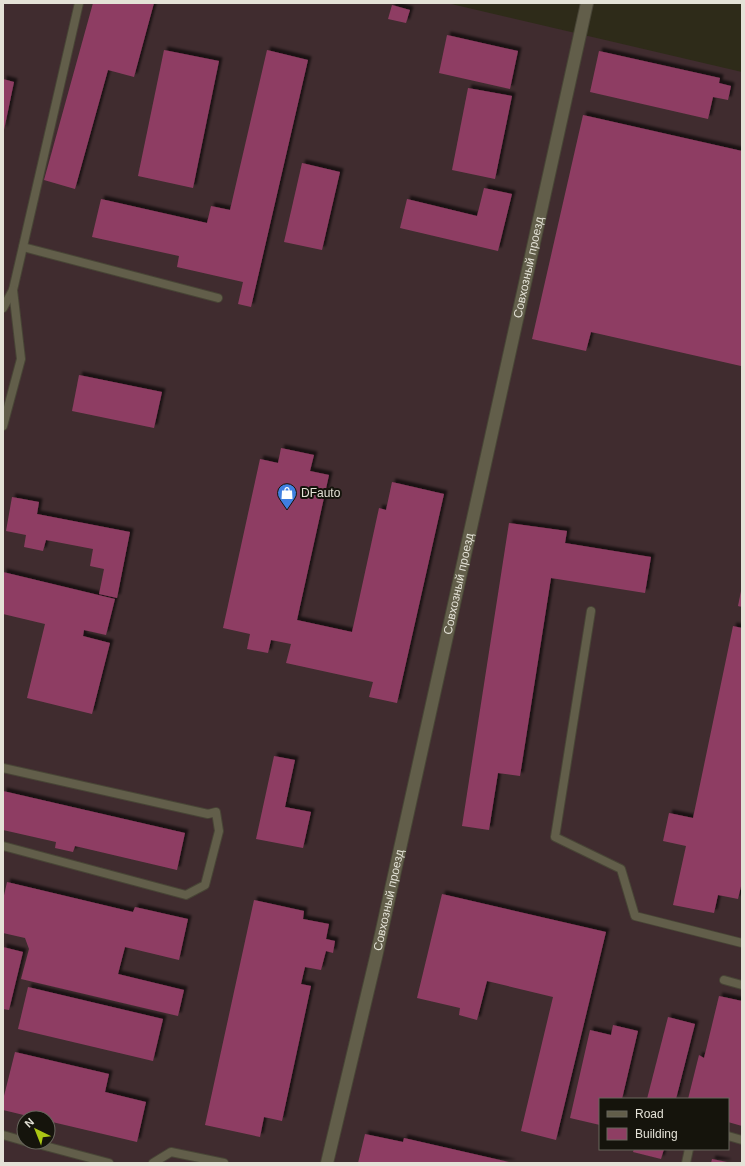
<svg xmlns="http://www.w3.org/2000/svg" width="745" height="1166" font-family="Arial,sans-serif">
  <defs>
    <filter id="shadow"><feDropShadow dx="3.5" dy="-3.5" stdDeviation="1" flood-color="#0009"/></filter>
  </defs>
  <rect width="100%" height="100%" fill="#2e2b19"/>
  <!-- industrial -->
  <path fill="#402c2f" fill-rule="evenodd" d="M3 3H447L742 72V1163H3ZM600 1099H728V1149H600ZM24 1118H48V1142H24Z"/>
  <!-- building -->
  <g fill="#8e3e63" filter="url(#shadow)">
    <polygon points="93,3 154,3 134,77 108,70 75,189 44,180"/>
    <polygon points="392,5 410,10 406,23 388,19"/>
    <polygon points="447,35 518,51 510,89 439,73"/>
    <polygon points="164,50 219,61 193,188 138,176"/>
    <polygon points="267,50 308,60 251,307 238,304 243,282 177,267 179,256 92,237 101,199 207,223 211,206 230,210"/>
    <polygon points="599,51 720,78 719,83 731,86 728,100 713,97 708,119 590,92"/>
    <polygon points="3,79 14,82 4,130 3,130"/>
    <polygon points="468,88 512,96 495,179 452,170"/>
    <polygon points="583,115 742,151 742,361 741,366 591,332 586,351 532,339"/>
    <polygon points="302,163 340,172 322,250 284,242"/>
    <polygon points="484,188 512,194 498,251 400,228 407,199 477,216"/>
    <polygon points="79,375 162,392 154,428 72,411"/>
    <polygon points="281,448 314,455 310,471 329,475 297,620 352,632 379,508 386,510 392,482 444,494 397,703 369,697 373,682 286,663 291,644 271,640 268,653 247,649 250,634 223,628 260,459 278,463"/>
    <polygon points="12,497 39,502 37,514 130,532 117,598 99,594 104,569 90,566 93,549 46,540 43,551 24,547 26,535 6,531"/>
    <polygon points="509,523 567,531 565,543 651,557 645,593 551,578 520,776 498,773 489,830 462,826"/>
    <polygon points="3,572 115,599 106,635 84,630 83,636 110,643 92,714 27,698 45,624 3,614"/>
    <polygon points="741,591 742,591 742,607 738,606"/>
    <polygon points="733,626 742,628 742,882 738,899 718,895 714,913 673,905 686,846 663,841 669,813 693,818"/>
    <polygon points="274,756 295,760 285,807 311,812 303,848 256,839"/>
    <polygon points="3,791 185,833 177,870 75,846 73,852 55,848 56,842 3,830"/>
    <polygon points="7,882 133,912 135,907 188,919 179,960 125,947 118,974 184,990 178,1016 21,979 29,949 25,938 3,933 3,900"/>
    <polygon points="442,894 606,932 556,1140 521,1131 553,997 487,981 477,1020 459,1015 460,1008 417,998"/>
    <polygon points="254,900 304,911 303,919 329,924 326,939 335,941 333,953 326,951 321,970 305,967 301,984 311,986 282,1121 264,1117 260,1137 205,1125"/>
    <polygon points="3,947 23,952 9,1010 3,1009"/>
    <polygon points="28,987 163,1019 153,1061 18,1029"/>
    <polygon points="719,996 742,1001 742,1126 728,1122 728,1099 688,1099 699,1055 704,1058"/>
    <polygon points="668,1017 695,1024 676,1099 647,1099"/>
    <polygon points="613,1025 638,1031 622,1099 600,1099 600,1125 570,1118 590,1030 611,1035"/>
    <polygon points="15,1052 109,1074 105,1092 146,1102 137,1142 48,1121 48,1118 36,1118 3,1110 3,1100"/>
    <polygon points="365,1134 403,1142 404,1138 513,1163 358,1163"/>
    <polygon points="634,1149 664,1149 661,1159 633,1152"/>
    <polygon points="712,1159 727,1162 727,1163 711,1163"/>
  </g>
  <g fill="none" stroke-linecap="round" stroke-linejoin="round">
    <!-- lane casing -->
    <g stroke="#484536" stroke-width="10">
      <g id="lane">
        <polyline points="23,247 218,298"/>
        <polyline points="3,308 13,290 79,3"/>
        <polyline points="3,426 21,359 13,290"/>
        <polyline points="591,611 555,837 621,869 635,916 742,943"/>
        <polyline points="3,768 208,814 216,812 219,831 205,885 186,895 3,846"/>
        <polyline points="724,980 742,985"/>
        <polyline points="3,1135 24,1141"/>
        <polyline points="728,1136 742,1140"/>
        <polyline points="30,1142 109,1163"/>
        <polyline points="153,1163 171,1152 224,1163"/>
        <polyline points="686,1163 689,1149"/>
      </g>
    </g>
    <!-- street casing -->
    <g stroke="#484536" stroke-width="14">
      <g id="street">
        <path id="s1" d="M327 1163 376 957 587 3"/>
      </g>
    </g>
    <!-- lane -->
    <use href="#lane" stroke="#625e4a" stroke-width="8"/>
    <!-- street -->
    <use href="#street" stroke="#625e4a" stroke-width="12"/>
  </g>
  <!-- icons -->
  <defs>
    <g id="shop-pin" transform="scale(1)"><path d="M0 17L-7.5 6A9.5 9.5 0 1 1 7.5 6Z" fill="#3f7fe0" stroke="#15140c"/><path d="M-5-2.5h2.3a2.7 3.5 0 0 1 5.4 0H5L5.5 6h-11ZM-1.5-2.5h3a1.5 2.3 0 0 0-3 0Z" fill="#fff"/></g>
  </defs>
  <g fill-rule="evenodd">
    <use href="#shop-pin" x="287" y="493"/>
  </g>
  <g text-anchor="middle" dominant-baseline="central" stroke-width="4" stroke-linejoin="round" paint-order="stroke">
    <!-- street labels -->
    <g font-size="12" fill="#e4e2d7" stroke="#15140c">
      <text stroke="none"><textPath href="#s1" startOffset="918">Совхозный проезд</textPath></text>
      <text stroke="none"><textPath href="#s1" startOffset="594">Совхозный проезд</textPath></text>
      <text stroke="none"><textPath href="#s1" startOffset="270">Совхозный проезд</textPath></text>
    </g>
    <!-- poi labels -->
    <g font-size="12" fill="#e4e2d7" stroke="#15140c" text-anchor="start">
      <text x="301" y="493">DFauto</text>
    </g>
  </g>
  <!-- border -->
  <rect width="745" height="1166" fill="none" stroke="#e4e2d7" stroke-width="8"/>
  <!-- legend -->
  <rect x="599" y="1098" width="130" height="52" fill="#15140c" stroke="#68665d"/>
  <rect x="607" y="1111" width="20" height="6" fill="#625e4a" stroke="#68665d"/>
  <text x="635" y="1118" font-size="12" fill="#e4e2d7">Road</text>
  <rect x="607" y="1128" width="20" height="12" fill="#8e3e63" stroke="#68665d"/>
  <text x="635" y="1138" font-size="12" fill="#e4e2d7">Building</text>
  <!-- north arrow -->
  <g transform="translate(36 1130) rotate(317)"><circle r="19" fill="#15140c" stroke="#68665d"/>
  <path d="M0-3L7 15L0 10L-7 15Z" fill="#abc615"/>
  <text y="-6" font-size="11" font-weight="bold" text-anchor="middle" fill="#e4e2d7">N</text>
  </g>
</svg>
